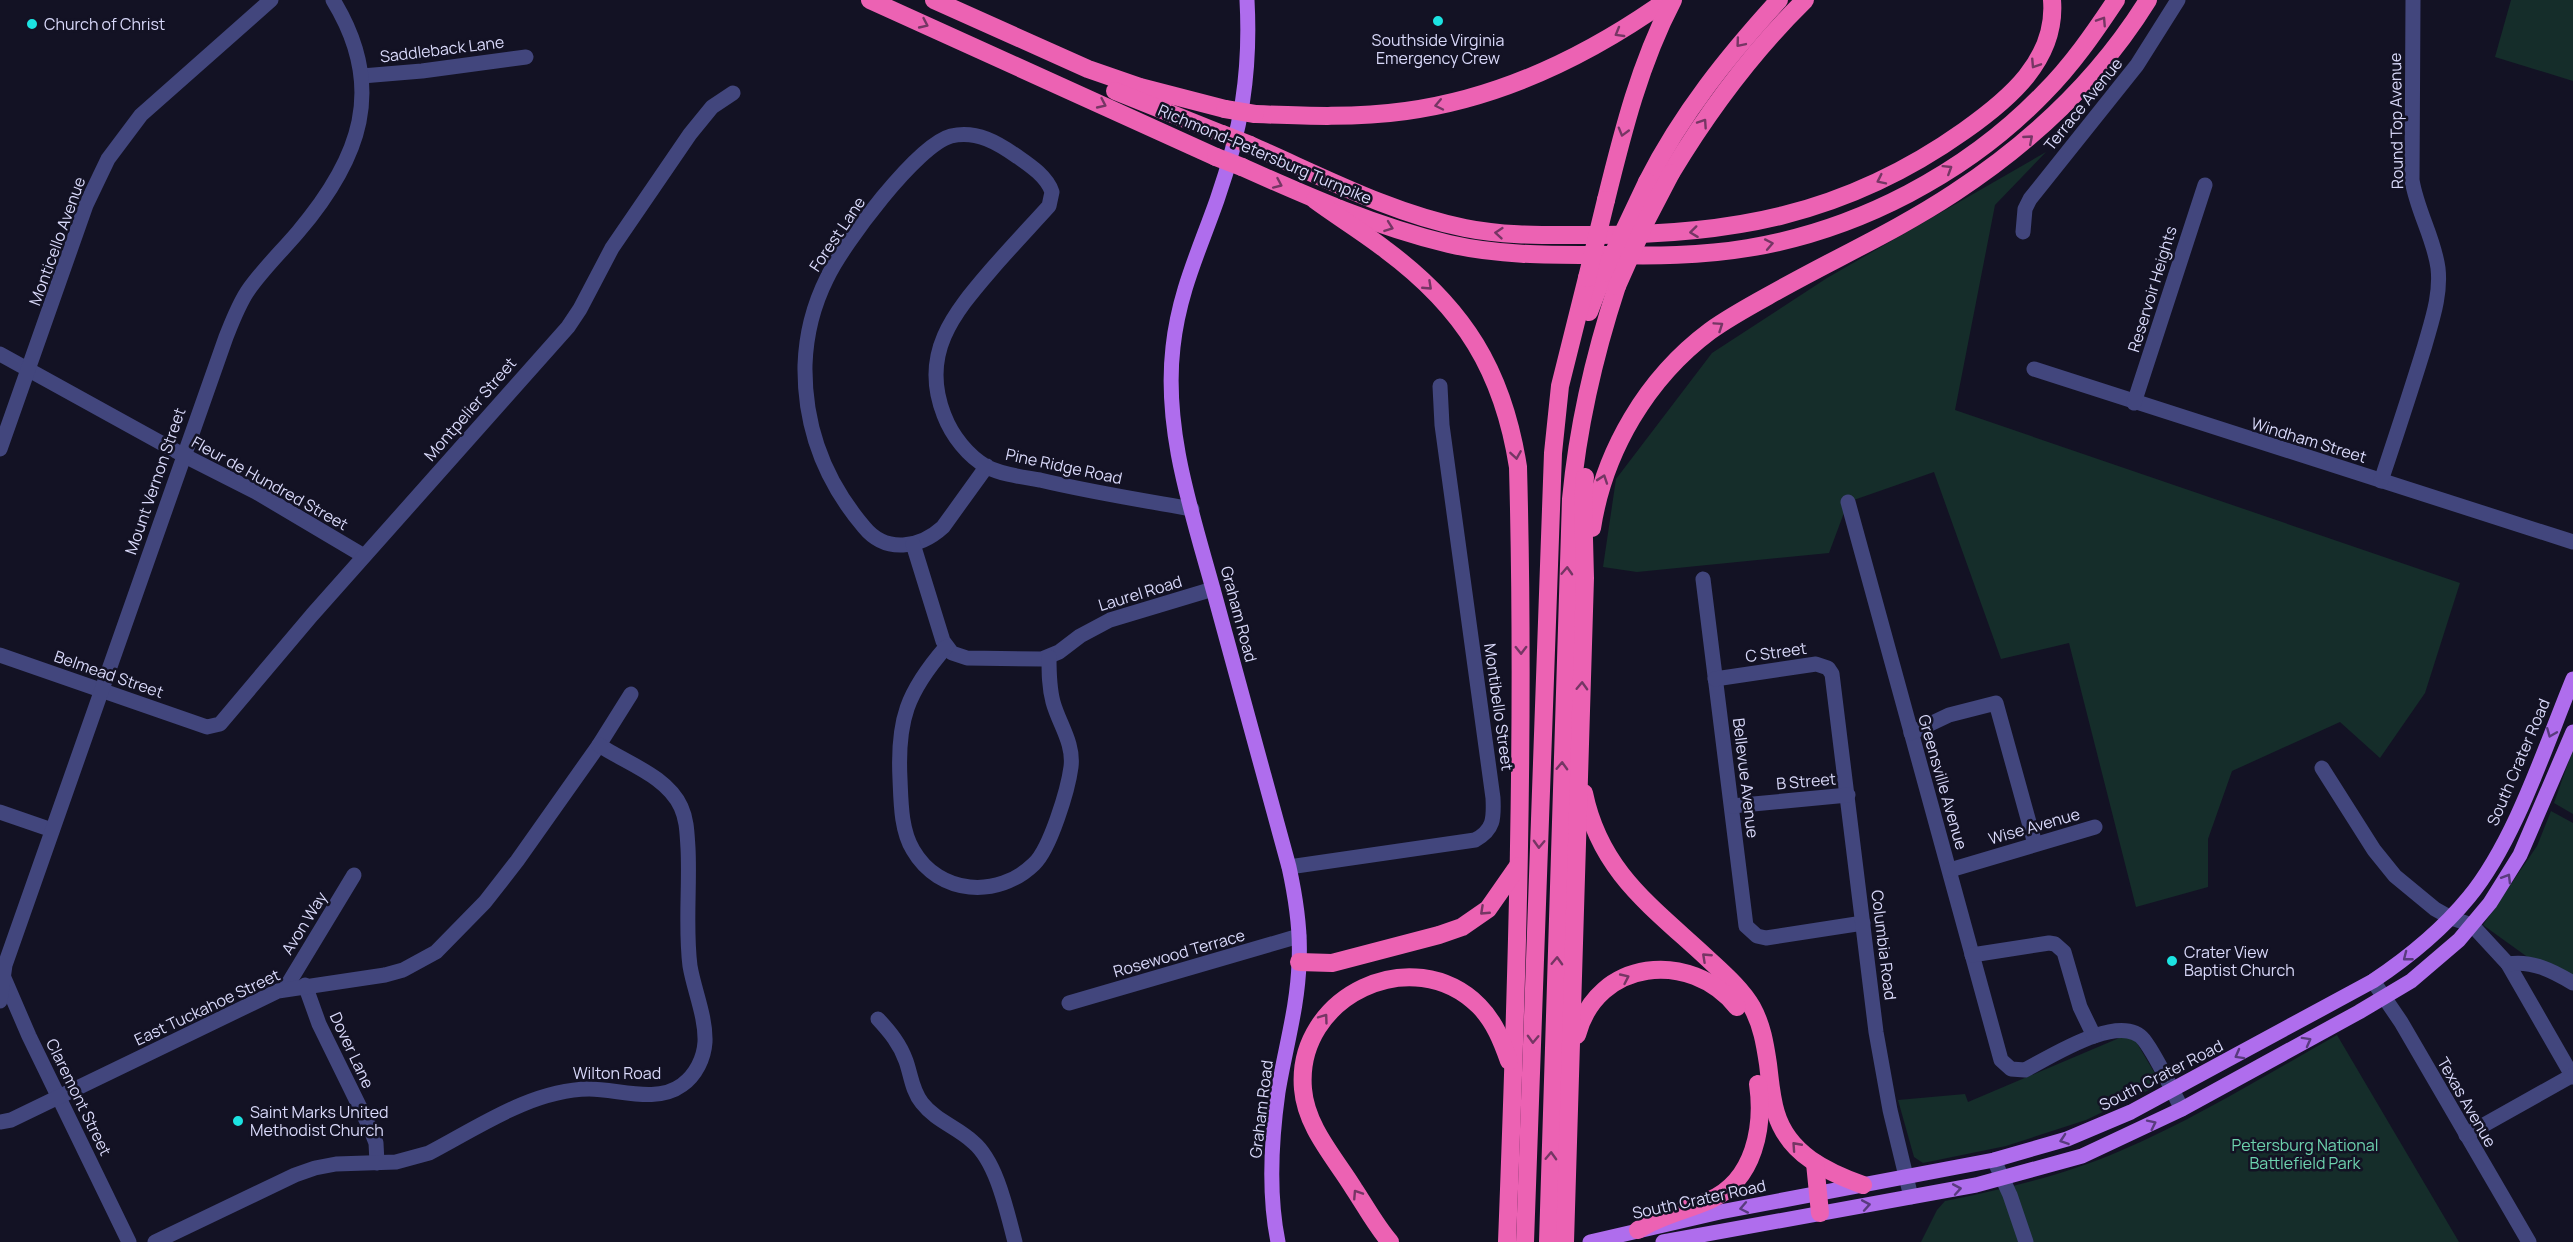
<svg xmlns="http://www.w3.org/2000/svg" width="2573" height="1242" font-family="Manrope,sans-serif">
  <rect width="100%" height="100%" fill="#131224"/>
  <!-- green -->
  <g fill="#152d2a">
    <polygon points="2511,0 2573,0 2573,81 2495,57"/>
    <polygon points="2046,152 1995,205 1955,410 2460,583 2425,693 2380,758 2340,722 2232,771 2208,839 2208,887 2136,907 2069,643 2001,659 1934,472 1848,502 1829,553 1637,572 1603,567 1616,479 1712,353 1827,278"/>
    <polygon points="2573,749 2573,814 2554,803"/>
    <polygon points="2551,811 2573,823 2573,990 2483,925 2537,846"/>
    <polygon points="2131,1033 2157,1077 2151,1089 2086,1120 2006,1146 1923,1163 1914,1157 1898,1100 1965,1094 1968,1102"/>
    <path d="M2337 1035 2459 1242H1921L1937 1210 1945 1201C2004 1189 2065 1175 2120 1151 2195 1119 2266 1075 2337 1035Z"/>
  </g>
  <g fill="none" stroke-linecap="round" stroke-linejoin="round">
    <!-- minor -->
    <g stroke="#42467d" stroke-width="15">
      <polyline points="362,76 422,71 526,57"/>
      <polyline points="2023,232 2025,209 2030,199 2137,65 2178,0"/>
      <polyline points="0,354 183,455 256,492 364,556"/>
      <polyline points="2034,369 2573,542"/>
      <polyline points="2134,403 2205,185"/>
      <polyline points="0,449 86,205 108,159 141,115 271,0"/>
      <path d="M987 466 943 527C920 548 886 554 864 527 824 480 804 427 805 365 806 335 814 304 827 278 843 244 917 145 951 136 977 130 998 143 1018 157 1031 166 1047 177 1052 192L1049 206C1030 227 1010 248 991 270 953 314 920 354 944 415 952 436 968 456 987 467 1003 475 1023 477 1040 480 1090 492 1141 500 1192 509"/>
      <path d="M2381 481C2396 436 2411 391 2425 345 2432 320 2441 295 2438 268 2434 238 2417 211 2412 180L2413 0"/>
      <path d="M1848 502 2001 1060 2011 1069 2025 1070C2050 1057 2121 1011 2144 1040 2159 1060 2170 1087 2182 1109"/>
      <polyline points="913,544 943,641 952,653 967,658 1042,659 1059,652 1080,636 1110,620 1213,589"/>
      <polyline points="1703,579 1746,926 1757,936 1766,938 1863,923"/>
      <path d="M946 647C907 692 897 720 900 779 901 803 901 830 913 850 939 895 998 899 1034 864 1050 849 1068 790 1071 767 1074 743 1059 724 1053 702 1049 687 1049 672 1049 657"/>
      <polyline points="0,655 207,727 220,724 312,615 568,327 580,309 612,248 690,134 712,107 733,93"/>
      <polyline points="1715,679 1816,664 1828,668 1832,674 1876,1032 1890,1110 1911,1197"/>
      <polyline points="1911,733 1949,715 1996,703 2035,844"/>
      <polyline points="2322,768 2374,850 2395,876 2435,909 2451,918 2472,925 2508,964 2573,1077"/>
      <polyline points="1732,806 1848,795"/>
      <polyline points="0,812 52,830"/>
      <path d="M1289 867 1475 840C1494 830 1494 818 1493 798L1442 425 1440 386"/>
      <polyline points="1950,870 2095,827"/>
      <polyline points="1972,955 2049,943 2055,944 2064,952 2080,1007 2094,1036"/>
      <path d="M2508 964C2532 960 2553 971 2573 983"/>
      <polyline points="4,978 29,1036 129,1242"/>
      <polyline points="2373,981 2401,1022 2529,1242"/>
      <polyline points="305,985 319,1024 371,1130 376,1143 377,1163"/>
      <polyline points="285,989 354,875"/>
      <path d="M0 1001 5 965 226 337C232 322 238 306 247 292 262 270 281 252 298 232 360 159 387 88 333 0"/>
      <polyline points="1069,1003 1299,936"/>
      <path d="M878 1019C890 1032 900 1044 906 1061 911 1075 912 1091 922 1103 936 1121 957 1127 973 1142 997 1162 1007 1212 1015 1242"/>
      <polyline points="0,1122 11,1120 278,991 385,975 403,970 436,952 485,902 517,861 599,745 631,694"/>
      <polyline points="2466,1135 2573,1075"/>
      <polyline points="1994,1160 2010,1195 2026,1242"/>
      <path d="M155 1242 295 1175 315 1168 336 1164 396 1162 429 1153C479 1127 531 1090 589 1089 619 1089 656 1104 682 1085 696 1075 704 1058 705 1042 706 1017 694 990 690 966 685 927 690 887 688 848 687 834 687 820 681 807 667 776 626 763 599 745"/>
    </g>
    <!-- major -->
    <g stroke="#af6ded" stroke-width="15">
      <path d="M1247 0C1251 73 1241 131 1217 200 1199 251 1179 292 1173 347 1163 433 1194 518 1216 600 1241 689 1265 778 1289 867 1296 899 1301 930 1299 962 1298 1006 1285 1049 1278 1092 1271 1142 1268 1193 1278 1242"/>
      <path d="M1590 1242 1720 1212 1994 1160 2067 1139 2131 1112 2373 981C2409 957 2442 930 2469 897 2515 841 2545 747 2573 679"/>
      <polyline points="1663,1242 1976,1185 2082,1156 2182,1109 2359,1012 2411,981 2459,940 2490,903 2520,855 2573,732"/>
    </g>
    <!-- highway -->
    <g stroke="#ec62b3" stroke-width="18">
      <polyline points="870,0 1216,157"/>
      <polyline points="934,0 1088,69 1140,87 1225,109"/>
      <polyline points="1115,91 1222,134"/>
      <path d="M1255 114C1306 116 1356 118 1406 111 1502 98 1588 56 1667 0"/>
      <path d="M1250 145C1319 175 1390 213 1465 228 1504 236 1544 235 1584 235 1728 236 1844 216 1964 131 2008 100 2057 60 2052 0"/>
      <path d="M1242 167C1309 197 1377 227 1449 244 1501 256 1553 255 1606 255 1653 256 1701 256 1748 248 1858 230 1967 173 2044 93 2072 65 2094 33 2116 0"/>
      <path d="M1671 173C1709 110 1753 51 1805 0"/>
      <path d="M1647 182C1682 113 1728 56 1779 0"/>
      <path d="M1315 200C1338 217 1363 232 1386 250 1464 308 1503 371 1518 467 1525 725 1517 984 1507 1242"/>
      <path d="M1606 200C1623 131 1640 63 1673 0"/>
      <polyline points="1589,312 1604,273"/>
      <path d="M1592 528C1604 451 1647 378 1710 331 1728 318 1748 307 1768 296 1829 261 1895 232 1954 193 2032 142 2099 79 2148 0"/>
      <path d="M1584 793C1600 871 1651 906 1706 957 1722 972 1741 988 1752 1007 1762 1025 1765 1044 1768 1064 1770 1080 1771 1097 1776 1113 1788 1154 1827 1172 1863 1185"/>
      <polyline points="1299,962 1332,963 1439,935 1462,927 1488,909 1518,866"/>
      <path d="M1577 1035C1597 959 1690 949 1737 1007"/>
      <polyline points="1815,1163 1820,1213"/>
      <path d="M1638 1230C1661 1215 1685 1211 1710 1200 1755 1180 1764 1126 1758 1084"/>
      <path d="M1390 1242C1376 1226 1366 1207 1354 1189 1335 1158 1306 1127 1303 1089 1295 996 1413 940 1479 1006 1494 1021 1502 1041 1509 1061"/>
      <polyline points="1525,1242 1553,453 1560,386 1587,278"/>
      <path d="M1548 1242 1571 499C1578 425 1594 356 1617 286"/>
      <polyline points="1565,1242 1585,578 1583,500 1585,477"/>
    </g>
    <!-- highway-bridge -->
    <g stroke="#ec62b3" stroke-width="18">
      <polyline points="1225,109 1255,114"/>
      <polyline points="1222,134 1250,145"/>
      <polyline points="1216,157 1242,167"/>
      <polyline points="1604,273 1647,182"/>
      <polyline points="1587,278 1606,200"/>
      <polyline points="1617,286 1646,221 1671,173"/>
    </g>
  </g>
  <!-- one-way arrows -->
  <defs><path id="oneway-chevron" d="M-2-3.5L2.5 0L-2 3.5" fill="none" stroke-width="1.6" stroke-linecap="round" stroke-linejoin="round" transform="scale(1.5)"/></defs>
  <g stroke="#753664">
    <use href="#oneway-chevron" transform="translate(2102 21) rotate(-57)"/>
    <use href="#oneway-chevron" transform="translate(924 24) rotate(25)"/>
    <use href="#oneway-chevron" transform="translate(1619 33) rotate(150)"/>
    <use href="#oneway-chevron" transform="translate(1740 43) rotate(130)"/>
    <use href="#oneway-chevron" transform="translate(2035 64) rotate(123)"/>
    <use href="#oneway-chevron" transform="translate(1102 104) rotate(25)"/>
    <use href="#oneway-chevron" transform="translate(1439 105) rotate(168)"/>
    <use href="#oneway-chevron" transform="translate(1703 123) rotate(-56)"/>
    <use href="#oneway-chevron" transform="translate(1623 132) rotate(106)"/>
    <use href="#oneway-chevron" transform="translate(2029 139) rotate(-41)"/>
    <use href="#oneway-chevron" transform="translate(1948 169) rotate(-32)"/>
    <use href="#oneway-chevron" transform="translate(1881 180) rotate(154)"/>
    <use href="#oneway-chevron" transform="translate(1278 184) rotate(24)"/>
    <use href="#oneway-chevron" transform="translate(1389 227) rotate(20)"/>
    <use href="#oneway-chevron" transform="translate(1694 232) rotate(173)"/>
    <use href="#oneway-chevron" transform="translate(1499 233) rotate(-175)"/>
    <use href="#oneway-chevron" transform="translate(1769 244) rotate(-11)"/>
    <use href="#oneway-chevron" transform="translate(1428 286) rotate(43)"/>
    <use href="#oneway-chevron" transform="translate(1719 326) rotate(-34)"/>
    <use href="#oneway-chevron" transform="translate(1516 455) rotate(81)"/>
    <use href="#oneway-chevron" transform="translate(1603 479) rotate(-71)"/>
    <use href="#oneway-chevron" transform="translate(1567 571) rotate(-87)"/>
    <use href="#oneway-chevron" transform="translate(1521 650) rotate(89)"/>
    <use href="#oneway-chevron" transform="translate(1582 686) rotate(-88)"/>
    <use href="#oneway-chevron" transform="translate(1562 766) rotate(-88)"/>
    <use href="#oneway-chevron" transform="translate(1539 844) rotate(92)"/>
    <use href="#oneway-chevron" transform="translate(1484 911) rotate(137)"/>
    <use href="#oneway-chevron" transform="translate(1706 957) rotate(-137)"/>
    <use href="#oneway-chevron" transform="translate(1557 961) rotate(-88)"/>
    <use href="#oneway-chevron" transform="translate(1625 978) rotate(-25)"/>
    <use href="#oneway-chevron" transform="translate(1324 1018) rotate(-54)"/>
    <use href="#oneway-chevron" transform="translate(1533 1039) rotate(92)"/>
    <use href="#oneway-chevron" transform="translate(1796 1146) rotate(-132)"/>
    <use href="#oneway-chevron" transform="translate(1551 1156) rotate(-88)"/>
    <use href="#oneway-chevron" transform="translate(1357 1194) rotate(-123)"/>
  </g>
  <g stroke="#593b7e">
    <use href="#oneway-chevron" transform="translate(2551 733) rotate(112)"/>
    <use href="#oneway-chevron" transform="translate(2507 878) rotate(-59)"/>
    <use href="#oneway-chevron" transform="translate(2407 957) rotate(142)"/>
    <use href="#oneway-chevron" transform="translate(2307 1041) rotate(-29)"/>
    <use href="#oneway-chevron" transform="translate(2239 1055) rotate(151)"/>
    <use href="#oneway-chevron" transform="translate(2152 1124) rotate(-26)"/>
    <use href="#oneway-chevron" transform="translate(2064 1140) rotate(161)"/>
    <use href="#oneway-chevron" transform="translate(1957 1189) rotate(-10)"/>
    <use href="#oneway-chevron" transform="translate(1866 1205) rotate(-10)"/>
    <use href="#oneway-chevron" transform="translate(1744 1208) rotate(169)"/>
  </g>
  <!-- markers -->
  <g fill="#1ce3e2" stroke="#131224" stroke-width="2">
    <circle cx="1438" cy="21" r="6"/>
    <circle cx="32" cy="24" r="6"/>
    <circle cx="2172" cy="961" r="6"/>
    <circle cx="238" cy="1121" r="6"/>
  </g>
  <g text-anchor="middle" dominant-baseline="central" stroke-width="5" stroke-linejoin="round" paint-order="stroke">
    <!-- poi labels -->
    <g font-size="16" fill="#d9d9fa" stroke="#131224" text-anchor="start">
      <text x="44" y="24">Church of Christ</text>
      <text x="1438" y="40" text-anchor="middle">Southside Virginia<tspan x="1438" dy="18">Emergency Crew</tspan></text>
      <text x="2184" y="952">Crater View<tspan x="2184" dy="18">Baptist Church</tspan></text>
      <text x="250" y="1112">Saint Marks United<tspan x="250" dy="18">Methodist Church</tspan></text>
    </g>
    <!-- street labels -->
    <g font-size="16" fill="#d9d9fa" stroke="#131224">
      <text transform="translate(442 49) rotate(-7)">Saddleback Lane</text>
      <text transform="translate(2083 104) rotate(-51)">Terrace Avenue</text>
      <text transform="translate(2396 121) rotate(-91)">Round Top Avenue</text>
      <text transform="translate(1265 154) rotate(23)">Richmond-Petersburg Turnpike</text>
      <text transform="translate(837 234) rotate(-56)">Forest Lane</text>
      <text transform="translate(57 241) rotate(-70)">Monticello Avenue</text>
      <text transform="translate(2152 289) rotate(-73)">Reservoir Heights</text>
      <text transform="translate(470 409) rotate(-49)">Montpelier Street</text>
      <text transform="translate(2309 440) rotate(17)">Windham Street</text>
      <text transform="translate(1064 466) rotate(12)">Pine Ridge Road</text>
      <text transform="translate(155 481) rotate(-71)">Mount Vernon Street</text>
      <text transform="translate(270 483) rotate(29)">Fleur de Hundred Street</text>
      <text transform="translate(1140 593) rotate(-17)">Laurel Road</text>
      <text transform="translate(1239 614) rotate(75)">Graham Road</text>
      <text transform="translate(1776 652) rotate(-8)">C Street</text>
      <text transform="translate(109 674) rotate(19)">Belmead Street</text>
      <text transform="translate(1499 707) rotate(82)">Montibello Street</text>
      <text transform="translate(2518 762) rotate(-67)">South Crater Road</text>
      <text transform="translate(1746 778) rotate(83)">Bellevue Avenue</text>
      <text transform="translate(1806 781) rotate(-5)">B Street</text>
      <text transform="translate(1943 782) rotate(74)">Greensville Avenue</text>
      <text transform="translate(2034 826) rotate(-16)">Wise Avenue</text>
      <text transform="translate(304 923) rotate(-58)">Avon Way</text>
      <text transform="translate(1884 945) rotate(83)">Columbia Road</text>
      <text transform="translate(1179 953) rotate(-16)">Rosewood Terrace</text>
      <text transform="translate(207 1007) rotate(-25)">East Tuckahoe Street</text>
      <text transform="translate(352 1050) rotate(65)">Dover Lane</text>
      <text x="617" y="1073">Wilton Road</text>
      <text transform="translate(2161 1075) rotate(-27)">South Crater Road</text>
      <text transform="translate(79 1097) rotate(64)">Claremont Street</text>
      <text transform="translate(2467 1102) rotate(60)">Texas Avenue</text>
      <text transform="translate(1261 1109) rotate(-83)">Graham Road</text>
      <text transform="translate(1699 1199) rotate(-12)">South Crater Road</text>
    </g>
    <!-- park labels -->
    <g font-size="16" fill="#6dd2ae" stroke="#131224">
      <text x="2305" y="1145">Petersburg National<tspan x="2305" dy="18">Battlefield Park</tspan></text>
    </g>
  </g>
</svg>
